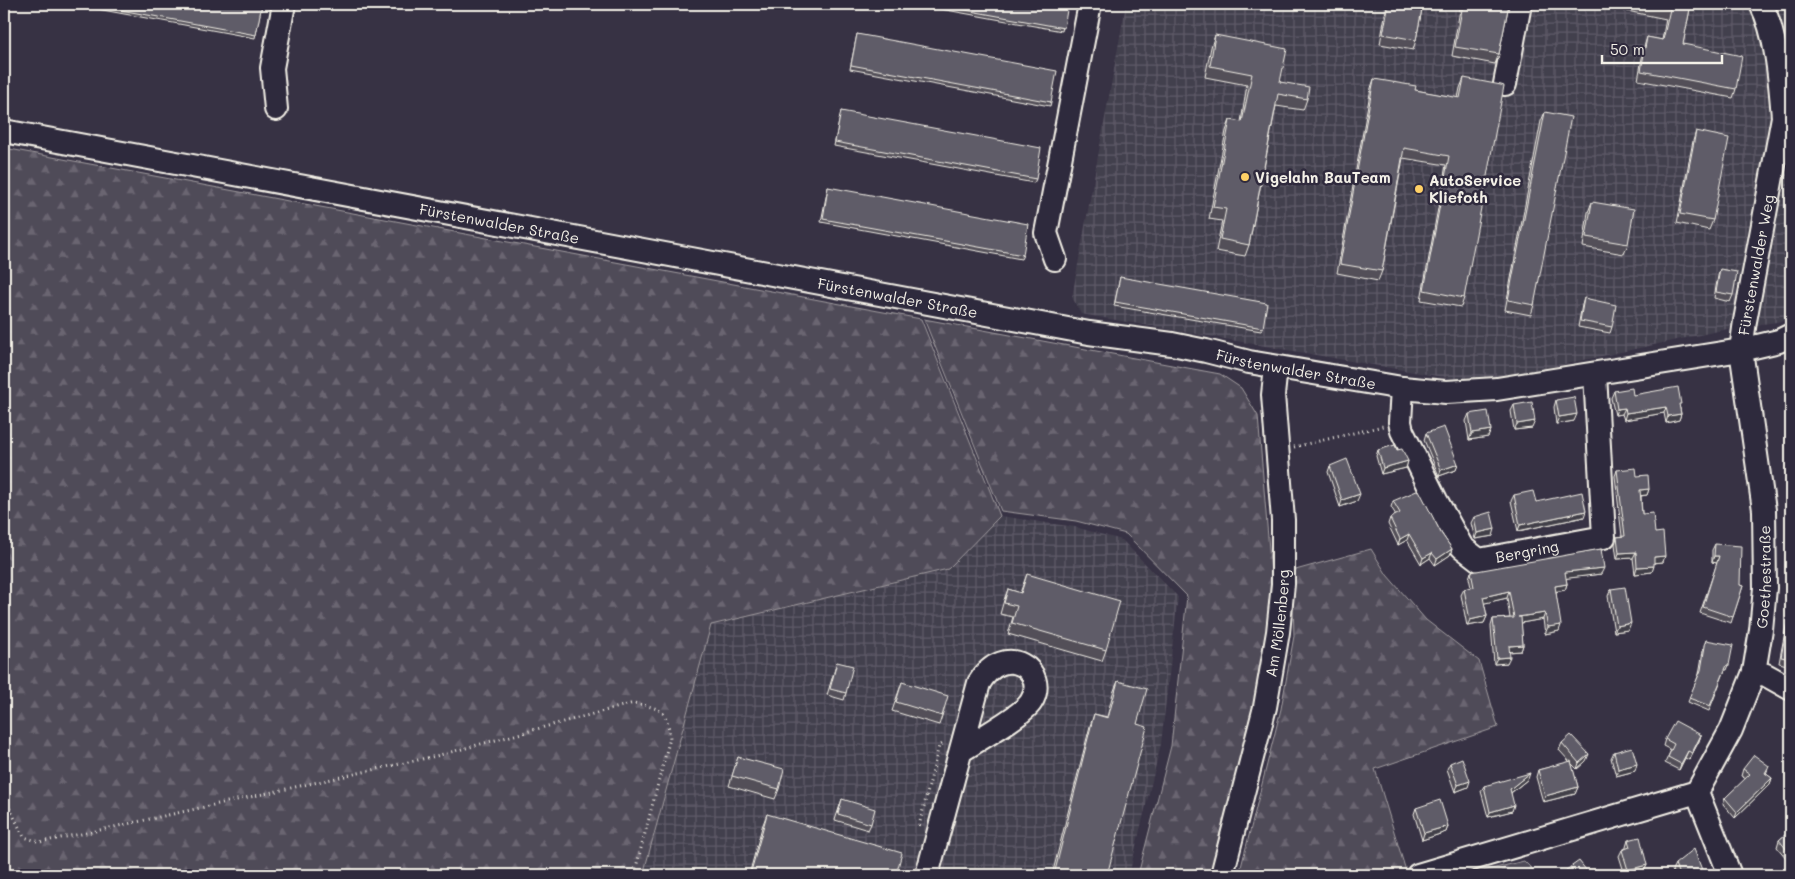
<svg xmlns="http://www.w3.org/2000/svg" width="1795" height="879" font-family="Mali,sans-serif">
  <defs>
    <pattern id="industrial-grid" width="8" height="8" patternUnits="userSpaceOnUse" patternTransform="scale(1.25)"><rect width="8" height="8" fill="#433f4e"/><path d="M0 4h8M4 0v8" fill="none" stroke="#5f5b68"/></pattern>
    <pattern id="forest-firs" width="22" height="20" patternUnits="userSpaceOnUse" patternTransform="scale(1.25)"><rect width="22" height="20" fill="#504b59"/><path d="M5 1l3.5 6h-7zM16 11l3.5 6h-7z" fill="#6a6571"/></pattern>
  </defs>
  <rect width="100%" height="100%" fill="#373244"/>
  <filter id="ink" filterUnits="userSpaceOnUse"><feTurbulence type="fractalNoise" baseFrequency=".02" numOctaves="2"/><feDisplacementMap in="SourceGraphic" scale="10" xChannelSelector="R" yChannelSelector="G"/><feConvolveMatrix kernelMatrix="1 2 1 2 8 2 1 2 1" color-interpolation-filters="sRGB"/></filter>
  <g filter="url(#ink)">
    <!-- industrial -->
    <g fill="url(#industrial-grid)">
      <polygon points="1126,4 1791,4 1791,320 1732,328 1477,383 1081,314 1072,297"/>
      <polygon points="1000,516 1075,527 1122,540 1178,597 1161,744 1129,875 643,875 710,625 948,569"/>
    </g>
    <!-- forest -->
    <g fill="url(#forest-firs)" stroke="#a29ea0">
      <polygon points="4,148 921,319 1000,516 948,569 711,625 643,875 4,875"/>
      <polygon points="924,319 1220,374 1241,388 1258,416 1271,574 1273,636 1215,875 1138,875 1171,746 1187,596 1126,534 1076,521 1001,511"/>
      <polygon points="1371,549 1387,575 1426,620 1479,661 1498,727 1375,769 1406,871 1393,875 1239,875 1281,709 1294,636 1292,571"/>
      <polygon points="1524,861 1538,875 1466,875"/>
    </g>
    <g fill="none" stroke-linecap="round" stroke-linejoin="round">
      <!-- minor casing -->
      <g stroke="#f4f1e8" stroke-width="26">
        <g id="minor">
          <polyline points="1505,84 1520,4"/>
          <polyline points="276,109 272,68 284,4"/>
          <path id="s1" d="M4 131 1089 333 1172 344 1206 351 1249 362 1402 388 1446 392 1497 389 1741 350 1779 341 1791 335"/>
          <polyline points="1055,259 1046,233 1090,4"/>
          <path id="s2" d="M1402 388 1400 422 1402 431 1436 500 1462 547 1479 560 1604 537 1595 374"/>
          <polyline points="1754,672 1766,675 1791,689"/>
          <polyline points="1697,792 1730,875"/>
          <path d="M927 875 979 683C1005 640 1050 671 1031 702 1023 715 976 741 961 751"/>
          <path id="s3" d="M1222 875 1265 707 1278 632 1283 584V520L1273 395 1276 367"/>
          <path id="s4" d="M1418 875 1697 792 1731 730 1754 672 1761 630 1765 588 1764 510 1741 350 1745 321 1783 117C1780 82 1777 35 1761 4"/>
        </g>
      </g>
      <!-- path -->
      <g stroke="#f4f1e8" stroke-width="3" stroke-dasharray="1 4" stroke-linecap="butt">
        <polyline points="1294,447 1383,426"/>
        <path d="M4 800 8 805 24 837 40 842 91 832 436 756 634 703C661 709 667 708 670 738L634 875"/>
        <polyline points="919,826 939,746 944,743"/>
      </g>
      <!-- minor -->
      <use href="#minor" stroke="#2f2a3d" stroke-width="22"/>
    </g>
    <!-- wall -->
    <g fill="#524f59" stroke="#f4f1e8">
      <polygon points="70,4 262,4 255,38"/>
      <polygon points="913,4 1068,4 1062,31"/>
      <polygon points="1387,4 1423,4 1416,40 1413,50 1380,44"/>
      <polygon points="1461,4 1509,4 1499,54 1495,64 1452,56"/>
      <polygon points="1628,4 1691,4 1683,44 1736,89 1733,98 1638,80 1644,47 1647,37 1662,40 1666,19 1627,11"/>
      <polygon points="857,34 1051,102 1050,106 850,69"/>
      <polygon points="1215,35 1280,82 1307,99 1303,110 1276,106 1249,245 1245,256 1216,251 1222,221 1209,219 1226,131 1230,120 1241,122 1247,85 1205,77 1211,47"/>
      <polygon points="1464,78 1464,298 1461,307 1421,300 1446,165 1403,158 1382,271 1378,281 1337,273 1371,88 1374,79 1415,90 1458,98 1460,88"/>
      <polygon points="841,111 1036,179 1034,183 834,146"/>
      <polygon points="1545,112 1534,305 1531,315 1505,310 1541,121"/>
      <polygon points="1696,131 1713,220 1709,230 1677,223 1693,141"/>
      <polygon points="828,187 1023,255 1021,259 821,222"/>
      <polygon points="1592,202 1628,244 1624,254 1583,247 1588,212"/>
      <polygon points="1791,232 1791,258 1785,257 1789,238"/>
      <polygon points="1720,269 1733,295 1730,302 1714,298 1718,276"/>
      <polygon points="1120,277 1263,328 1261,331 1114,306"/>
      <polygon points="1584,298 1612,327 1610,333 1578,327 1582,305"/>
      <polygon points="1614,391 1633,395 1680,408 1681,414 1679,420 1666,423 1664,413 1624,420 1622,414 1615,415 1611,398"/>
      <polygon points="1556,400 1574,421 1556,424 1554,407"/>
      <polygon points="1514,405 1532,428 1514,430 1511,411"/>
      <polygon points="1469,414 1491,430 1488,437 1469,440 1466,421"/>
      <polygon points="1426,433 1458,464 1456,470 1439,476 1424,440"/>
      <polygon points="1378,450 1397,450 1408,461 1406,468 1381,474 1376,456"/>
      <polygon points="1330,466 1357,501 1340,507 1328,472"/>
      <polygon points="1617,470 1637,476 1649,489 1647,495 1641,496 1642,514 1655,533 1663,562 1654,563 1652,572 1635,574 1633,558 1617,559 1615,544 1617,537 1622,536 1615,476"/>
      <polygon points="1514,495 1536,502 1584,517 1518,531 1511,501"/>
      <polygon points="1393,501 1441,533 1452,549 1450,555 1435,565 1430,558 1421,564 1407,540 1398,545 1388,524 1390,518 1396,515 1391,507"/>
      <polygon points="1474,517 1493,536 1475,539 1471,523"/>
      <polygon points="1715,544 1740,585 1743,586 1731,623 1700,613 1717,563 1712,562 1712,550"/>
      <polygon points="1471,572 1601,574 1566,578 1567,584 1565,590 1556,592 1559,631 1545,634 1543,619 1521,623 1523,645 1521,651 1509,652 1507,663 1494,664 1491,626 1493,619 1510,618 1507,598 1484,603 1487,616 1484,623 1467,626 1461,595 1464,589 1471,587 1469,578"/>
      <polygon points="1027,574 1106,650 1102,661 1008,634 1013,617 1000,614 1004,600 1008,589 1020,593"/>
      <polygon points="1611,589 1628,630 1614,632 1608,596"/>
      <polygon points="1789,614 1791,615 1791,666 1779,663 1787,621"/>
      <polygon points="1706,640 1729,665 1727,670 1725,670 1709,711 1688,702 1699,674 1704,645"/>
      <polygon points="837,662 846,693 844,700 827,695"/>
      <polygon points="1118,681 1137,724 1107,875 1052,875 1090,726 1094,714 1107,717 1113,693"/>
      <polygon points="902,682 942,716 939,725 892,711"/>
      <polygon points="1701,735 1699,741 1689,760 1685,758 1679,770 1665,763 1671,750 1663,746 1665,739"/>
      <polygon points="1562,743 1586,761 1577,769 1571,763 1578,787 1575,794 1543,802 1536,777 1538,770 1570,762 1559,750"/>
      <polygon points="1614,752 1635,771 1616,776 1611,758"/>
      <polygon points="738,757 779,789 775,799 729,786"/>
      <polygon points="1450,763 1468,787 1455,792 1447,769"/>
      <polygon points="1769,766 1766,774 1772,778 1770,784 1735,818 1723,804 1725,798 1746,779 1741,776 1743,769"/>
      <polygon points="1528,779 1511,793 1512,811 1488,817 1481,791 1484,786"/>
      <polygon points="842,799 871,824 868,830 835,820"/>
      <polygon points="1416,808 1448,826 1446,832 1422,840 1414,814"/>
      <polygon points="767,814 896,875 749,875 762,827"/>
      <polygon points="1791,830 1791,864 1777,847 1779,840"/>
      <polygon points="1628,840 1647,865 1644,871 1630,875 1625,875 1619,856 1622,850 1626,848 1626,847"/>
      <polygon points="1675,864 1700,875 1674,875 1672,870"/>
    </g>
    <!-- shaded-wall -->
    <g fill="#424048" stroke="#f4f1e8">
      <polygon points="1666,407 1664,413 1624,420 1626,413"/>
      <polygon points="1625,408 1622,414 1615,415 1617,409"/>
      <polygon points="1577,414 1574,421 1556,424 1559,417"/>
      <polygon points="1681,414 1679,420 1666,423 1668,416"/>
      <polygon points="1535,421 1532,428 1514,430 1517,424"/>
      <polygon points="1491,430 1488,437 1469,440 1472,433"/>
      <polygon points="1408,461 1406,468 1381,474 1383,468"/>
      <polygon points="1458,464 1456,470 1439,476 1441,470"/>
      <polygon points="1649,489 1647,495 1638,496 1640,490"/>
      <polygon points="1360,494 1357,501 1340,507 1342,500"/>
      <polygon points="1586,511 1584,517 1518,531 1520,525"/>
      <polygon points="1495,529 1493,536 1475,539 1477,533"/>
      <polygon points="1409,534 1407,540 1398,545 1400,539"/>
      <polygon points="1452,549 1450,555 1435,565 1437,559"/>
      <polygon points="1636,552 1633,558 1617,559 1619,553"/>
      <polygon points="1432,553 1430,558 1421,564 1423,558"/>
      <polygon points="1665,556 1663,562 1651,563 1654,557"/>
      <polygon points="1714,556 1719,556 1717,563 1712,562"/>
      <polygon points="1654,566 1652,572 1635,574 1637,567"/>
      <polygon points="1604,568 1601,574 1562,579 1565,572"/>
      <polygon points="1567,584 1565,590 1552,592 1555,586"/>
      <polygon points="1509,591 1507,598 1481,604 1483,597"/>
      <polygon points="1545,613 1543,619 1516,624 1518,617"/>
      <polygon points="1487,616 1484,623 1467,626 1470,620"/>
      <polygon points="1631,623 1628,630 1614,632 1617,626"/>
      <polygon points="1561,625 1559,631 1545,634 1548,627"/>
      <polygon points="1523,645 1521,651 1507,652 1509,646"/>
      <polygon points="1510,657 1507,663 1494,664 1497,658"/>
      <polygon points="1701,735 1699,741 1689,760 1692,753"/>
      <polygon points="1688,751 1685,758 1679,770 1681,764"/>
      <polygon points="1589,754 1586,761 1577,769 1579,763"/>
      <polygon points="1637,764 1635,771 1616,776 1618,769"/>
      <polygon points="1530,773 1528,779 1508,795 1510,789"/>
      <polygon points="1772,778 1770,784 1735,818 1737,812"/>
      <polygon points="1470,781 1468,787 1455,792 1458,785"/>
      <polygon points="1578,787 1575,794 1543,802 1545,796"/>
      <polygon points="1514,805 1512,811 1488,817 1490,812"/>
      <polygon points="1448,826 1446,832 1422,840 1424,833"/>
      <polygon points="1647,865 1644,871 1630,875 1626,875 1628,870"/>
      <polygon points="1702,870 1700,875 1688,875"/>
    </g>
    <!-- building -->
    <g fill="#5f5c67" stroke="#f4f1e8">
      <polygon points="88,4 262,4 256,35"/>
      <polygon points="932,4 1068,4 1064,28"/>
      <polygon points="1389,4 1423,4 1416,40 1383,34"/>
      <polygon points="1463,4 1509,4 1499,54 1455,47"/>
      <polygon points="1642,4 1691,4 1683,44 1742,56 1736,89 1641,71 1647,37 1663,40 1670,9"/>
      <polygon points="857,34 1057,71 1051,102 851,65"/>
      <polygon points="1215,35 1287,49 1280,82 1309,87 1307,99 1278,94 1249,245 1220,239 1226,209 1213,207 1230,120 1242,122 1252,74 1210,66"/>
      <polygon points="1464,78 1501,85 1504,86 1464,298 1424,290 1449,156 1404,148 1382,271 1340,264 1374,79 1416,86 1415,90 1460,98"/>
      <polygon points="841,111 1041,148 1036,179 835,142"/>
      <polygon points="1545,112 1571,117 1534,305 1508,300"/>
      <polygon points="1696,131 1729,138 1713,220 1680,214"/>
      <polygon points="828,187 1028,224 1023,255 823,219"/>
      <polygon points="1592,202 1634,209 1628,244 1586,237"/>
      <polygon points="1791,235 1791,248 1789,247"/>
      <polygon points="1720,269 1737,272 1733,295 1716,292"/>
      <polygon points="1120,277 1267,303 1263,328 1115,302"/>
      <polygon points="1584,298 1616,305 1612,327 1580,321"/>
      <polygon points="1678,387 1681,404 1679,404 1681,414 1668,416 1666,407 1626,413 1625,408 1617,409 1614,391 1632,388 1633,395"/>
      <polygon points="1574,397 1577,414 1559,417 1556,400"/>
      <polygon points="1532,402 1535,421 1517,424 1514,405"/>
      <polygon points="1488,411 1491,430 1472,433 1469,414"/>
      <polygon points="1444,427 1458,464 1441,470 1426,433"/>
      <polygon points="1395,445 1397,450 1402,449 1408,461 1383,468 1378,450"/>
      <polygon points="1347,459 1360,494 1342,500 1330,466"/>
      <polygon points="1636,468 1637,476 1648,475 1649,489 1640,490 1642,514 1653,513 1655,533 1663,532 1665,556 1654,557 1654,566 1637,567 1636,552 1619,553 1617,537 1625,536 1617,470"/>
      <polygon points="1419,490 1441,533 1452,549 1437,559 1432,553 1423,558 1409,534 1400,539 1390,518 1400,513 1393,501"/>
      <polygon points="1533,491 1536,502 1582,492 1586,511 1520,525 1514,495"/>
      <polygon points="1491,512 1495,529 1477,533 1474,517"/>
      <polygon points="1715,544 1741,546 1740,585 1743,586 1733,617 1703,607 1719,556 1714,556"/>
      <polygon points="1601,549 1604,568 1565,572 1567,584 1555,586 1561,625 1548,627 1545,613 1518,617 1521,617 1523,645 1509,646 1510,657 1497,658 1493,619 1514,618 1509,591 1483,597 1487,616 1470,620 1464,589 1474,587 1471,572"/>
      <polygon points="1027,574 1120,601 1106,650 1012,623 1017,606 1004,603 1008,589 1021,593"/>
      <polygon points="1625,587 1631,623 1617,626 1611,589"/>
      <polygon points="1789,614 1791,615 1791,659 1781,657"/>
      <polygon points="1706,640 1733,645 1729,665 1727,665 1710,706 1689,698 1701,670"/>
      <polygon points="837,662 853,666 846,693 830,689"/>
      <polygon points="1118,681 1147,689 1137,724 1147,727 1107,875 1054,875 1094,714 1108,718"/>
      <polygon points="902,682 948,696 942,716 896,702"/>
      <polygon points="1675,721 1701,735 1692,753 1688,751 1681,764 1668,757 1674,744 1665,739"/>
      <polygon points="1571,735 1589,754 1579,763 1562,743"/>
      <polygon points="1632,747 1637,764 1618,769 1614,752"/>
      <polygon points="1754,755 1769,766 1765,773 1772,778 1737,812 1725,798 1750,774 1743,769"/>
      <polygon points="738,757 784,769 779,789 732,776"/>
      <polygon points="1462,758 1470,781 1458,785 1450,763"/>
      <polygon points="1571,761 1578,787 1545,796 1538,770"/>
      <polygon points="1530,773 1510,789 1514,805 1490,812 1484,786"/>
      <polygon points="842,799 875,809 871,824 838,814"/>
      <polygon points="1440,800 1448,826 1424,833 1416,808"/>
      <polygon points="767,814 902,853 896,875 750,875"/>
      <polygon points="1791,830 1791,855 1779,840"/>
      <polygon points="1640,837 1647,865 1628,870 1622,850 1630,847 1628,840"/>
      <polygon points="1694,849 1702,870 1688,875 1679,875 1675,864"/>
      <polygon points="1579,861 1590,875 1564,875 1562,873"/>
      <polygon points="988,872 1003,875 987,875"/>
    </g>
  </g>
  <!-- markers -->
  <g fill="#ffd166" stroke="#2f2a3d" stroke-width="2">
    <circle cx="1245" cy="177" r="5"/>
    <circle cx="1419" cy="189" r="5"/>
  </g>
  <g text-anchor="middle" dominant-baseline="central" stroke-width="5" stroke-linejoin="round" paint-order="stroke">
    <!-- poi labels -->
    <g font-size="15" font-weight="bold" fill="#f4f1e8" stroke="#2f2a3d" text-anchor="start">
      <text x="1255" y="177">Vigelahn BauTeam</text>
      <text x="1429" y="180">AutoService<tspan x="1429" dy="17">Kliefoth</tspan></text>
    </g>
    <!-- street labels -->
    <g font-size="15" fill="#f4f1e8" stroke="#2f2a3d">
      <text stroke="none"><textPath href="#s1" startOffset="504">Fürstenwalder Straße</textPath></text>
      <text stroke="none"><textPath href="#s4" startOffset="835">Fürstenwalder Weg</textPath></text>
      <text stroke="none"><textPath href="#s1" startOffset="909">Fürstenwalder Straße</textPath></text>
      <text stroke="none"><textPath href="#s1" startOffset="1314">Fürstenwalder Straße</textPath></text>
      <text stroke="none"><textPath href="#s2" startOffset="244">Bergring</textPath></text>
      <text stroke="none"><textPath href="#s4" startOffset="520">Goethestraße</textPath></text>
      <text stroke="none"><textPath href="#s3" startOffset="258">Am Möllenberg</textPath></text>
    </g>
  </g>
  <!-- margin -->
  <rect width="1795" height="879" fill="none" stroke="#2f2a3d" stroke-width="20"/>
  <rect x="10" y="10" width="1775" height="859" fill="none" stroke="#f4f1e8" stroke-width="2" filter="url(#ink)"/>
  <!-- scale -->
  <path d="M1602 55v8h120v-8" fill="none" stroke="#f4f1e8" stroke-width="2.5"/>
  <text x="1610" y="55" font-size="15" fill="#f4f1e8" stroke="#2f2a3d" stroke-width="4" paint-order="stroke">50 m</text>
</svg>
